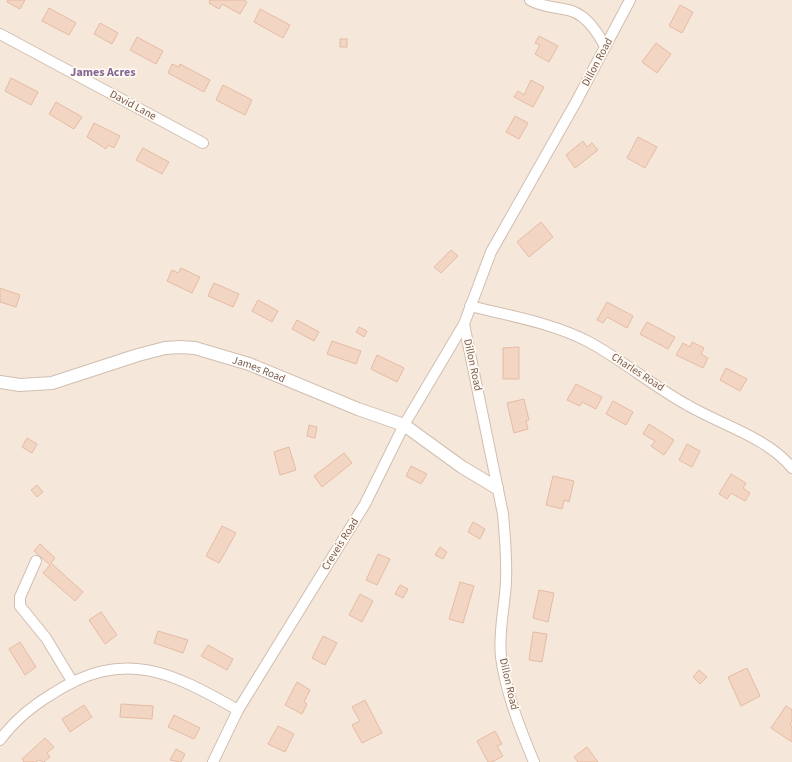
<svg xmlns="http://www.w3.org/2000/svg" width="792" height="762" font-family="'Source Sans 3',sans-serif">
  <rect width="100%" height="100%" fill="#fdf6ec"/>
  <!-- residential -->
  <rect fill="#f5e8da" x="0" y="0" width="792" height="762"/>
  <!-- building -->
  <g fill="#f3d5c3" stroke="#e6bba3">
    <polygon points="8,0 25,0 20,9 7,2"/>
    <polygon points="210,0 244,0 247,2 240,14 222,4 219,9 209,3"/>
    <polygon points="680,5 693,12 682,33 669,26"/>
    <polygon points="49,8 76,23 69,35 42,21"/>
    <polygon points="260,9 290,25 283,38 254,22"/>
    <polygon points="100,23 118,33 112,44 94,34"/>
    <polygon points="539,36 558,46 549,62 535,54 540,45 535,43"/>
    <polygon points="137,37 163,51 156,64 130,50"/>
    <rect x="340" y="39" width="7" height="8"/>
    <polygon points="656,43 671,54 657,73 642,62"/>
    <polygon points="172,64 179,67 180,64 210,80 204,92 168,73"/>
    <polygon points="11,78 38,92 31,105 5,91"/>
    <polygon points="531,80 544,87 533,107 514,97 518,91 524,95"/>
    <polygon points="223,85 252,100 245,115 216,100"/>
    <polygon points="56,102 82,117 74,129 49,114"/>
    <polygon points="515,116 528,123 519,139 506,132"/>
    <polygon points="94,123 120,136 114,148 108,145 106,149 87,137"/>
    <polygon points="638,137 657,147 645,168 627,158"/>
    <polygon points="583,141 587,147 592,143 598,150 575,168 566,155"/>
    <polygon points="143,148 169,162 162,174 136,160"/>
    <polygon points="541,222 553,237 529,257 517,242"/>
    <polygon points="451,250 458,256 441,273 434,267"/>
    <polygon points="181,268 200,277 192,293 167,281 172,270 178,273"/>
    <polygon points="214,283 239,294 233,307 208,296"/>
    <polygon points="0,288 20,295 16,307 0,302"/>
    <polygon points="258,300 278,311 272,322 252,311"/>
    <polygon points="607,302 633,316 627,328 607,317 603,323 597,320"/>
    <polygon points="297,320 319,332 314,341 292,329"/>
    <polygon points="647,322 675,337 668,349 640,334"/>
    <polygon points="359,327 367,331 364,337 356,332"/>
    <polygon points="332,341 361,351 356,364 327,354"/>
    <polygon points="692,342 704,348 701,354 708,358 703,368 676,355 683,343 690,347"/>
    <polygon points="519,347 519,379 503,379 503,348"/>
    <polygon points="377,355 404,368 397,382 371,369"/>
    <polygon points="726,368 747,379 740,391 720,380"/>
    <polygon points="576,384 602,397 596,409 582,402 580,406 567,400"/>
    <polygon points="524,399 529,420 526,421 528,429 514,433 507,403"/>
    <polygon points="613,401 633,412 626,425 606,414"/>
    <polygon points="649,424 674,440 664,455 651,446 655,441 643,434"/>
    <polygon points="309,425 317,427 315,438 307,436"/>
    <polygon points="27,438 37,444 32,453 22,447"/>
    <polygon points="687,444 700,451 692,467 679,460"/>
    <polygon points="289,447 296,470 280,475 274,452"/>
    <polygon points="344,453 352,463 322,487 314,476"/>
    <polygon points="411,466 427,474 421,484 406,476"/>
    <polygon points="731,474 746,483 743,488 750,493 745,501 731,493 727,499 719,494"/>
    <polygon points="553,476 574,481 569,502 564,500 562,509 546,505"/>
    <polygon points="37,485 43,492 37,497 31,490"/>
    <polygon points="473,522 485,529 480,539 468,532"/>
    <polygon points="222,526 236,533 219,563 206,556"/>
    <polygon points="40,544 55,558 51,563 83,592 75,601 43,573 50,565 34,551"/>
    <polygon points="440,547 447,552 443,559 435,555"/>
    <polygon points="378,554 390,559 377,585 366,580"/>
    <polygon points="460,582 474,586 463,623 449,619"/>
    <polygon points="400,585 408,589 403,598 395,594"/>
    <polygon points="539,590 554,593 548,622 533,618"/>
    <polygon points="360,594 373,601 362,622 349,615"/>
    <polygon points="101,612 117,635 105,644 89,620"/>
    <polygon points="158,631 188,640 183,653 154,643"/>
    <polygon points="533,632 547,634 542,662 529,660"/>
    <polygon points="323,636 337,643 325,665 312,658"/>
    <polygon points="20,642 36,667 25,675 9,649"/>
    <polygon points="208,645 233,659 227,670 201,656"/>
    <polygon points="747,668 760,696 741,706 728,677"/>
    <polygon points="699,670 707,677 700,684 693,677"/>
    <polygon points="297,682 310,690 304,702 307,704 302,714 285,705"/>
    <polygon points="365,700 382,733 362,743 352,725 360,721 352,707"/>
    <polygon points="121,704 153,706 152,719 120,717"/>
    <polygon points="84,705 92,717 70,732 62,719"/>
    <polygon points="786,706 792,710 792,721 790,724 792,726 792,742 771,728"/>
    <polygon points="174,715 200,728 194,739 168,727"/>
    <polygon points="278,726 294,734 285,752 268,744"/>
    <polygon points="495,731 502,744 497,746 503,756 492,762 488,762 477,741"/>
    <polygon points="45,738 54,747 47,753 50,757 44,762 39,760 36,762 24,762 22,759"/>
    <polygon points="587,747 598,762 578,762 574,757"/>
    <polygon points="176,749 185,754 181,762 170,760"/>
  </g>
  <g fill="none" stroke-linecap="round" stroke-linejoin="round">
    <!-- minor casing -->
    <g stroke="#d1beb0" stroke-width="12">
      <g id="minor">
        <path d="M530 0C540 6 552 7 563 9 584 11 596 30 605 46"/>
        <polyline points="0,34 203,143"/>
        <path d="M470 306C510 316 553 323 589 342 624 361 654 387 689 406 722 425 768 438 792 468"/>
        <polyline points="36,561 20,597 20,606 46,638 72,681"/>
        <path d="M0 740C14 721 32 706 52 694 124 647 171 672 238 710"/>
        <polyline points="213,762 238,710 365,504 404,425 464,324"/>
        <path d="M534 762C520 729 506 693 501 657 498 632 505 606 506 581 507 559 505 536 503 514L464 324 491 252 576 102 630 0"/>
      </g>
    </g>
    <!-- tertiary casing -->
    <g stroke="#d1beb0" stroke-width="14">
      <g id="tertiary">
        <path id="s1" d="M0 382 20 385 52 383 138 355 165 348 180 347 195 348 249 364 358 409 404 425 462 467 497 488"/>
      </g>
    </g>
    <!-- minor -->
    <use href="#minor" stroke="#fff" stroke-width="10"/>
    <!-- tertiary -->
    <use href="#tertiary" stroke="#fff" stroke-width="12"/>
  </g>
  <g text-anchor="middle" dominant-baseline="central" stroke-width="3.5" stroke-linejoin="round" paint-order="stroke">
    <!-- street labels -->
    <g font-size="11" fill="#7a5c4d" stroke="#fffaf3">
      <text transform="translate(597 62) rotate(-62)">Dillon Road</text>
      <text transform="translate(133 105) rotate(28)">David Lane</text>
      <text transform="translate(473 365) rotate(78)">Dillon Road</text>
      <text stroke="none"><textPath href="#s1" startOffset="268">James Road</textPath></text>
      <text transform="translate(638 372) rotate(33)">Charles Road</text>
      <text transform="translate(340 544) rotate(-58)">Creveis Road</text>
      <text transform="translate(509 684) rotate(77)">Dillon Road</text>
    </g>
    <!-- neighbourhood labels -->
    <g font-size="12" font-weight="bold" fill="#846695" stroke="#fffaf3">
      <text x="103" y="72">James Acres</text>
    </g>
  </g>
</svg>
